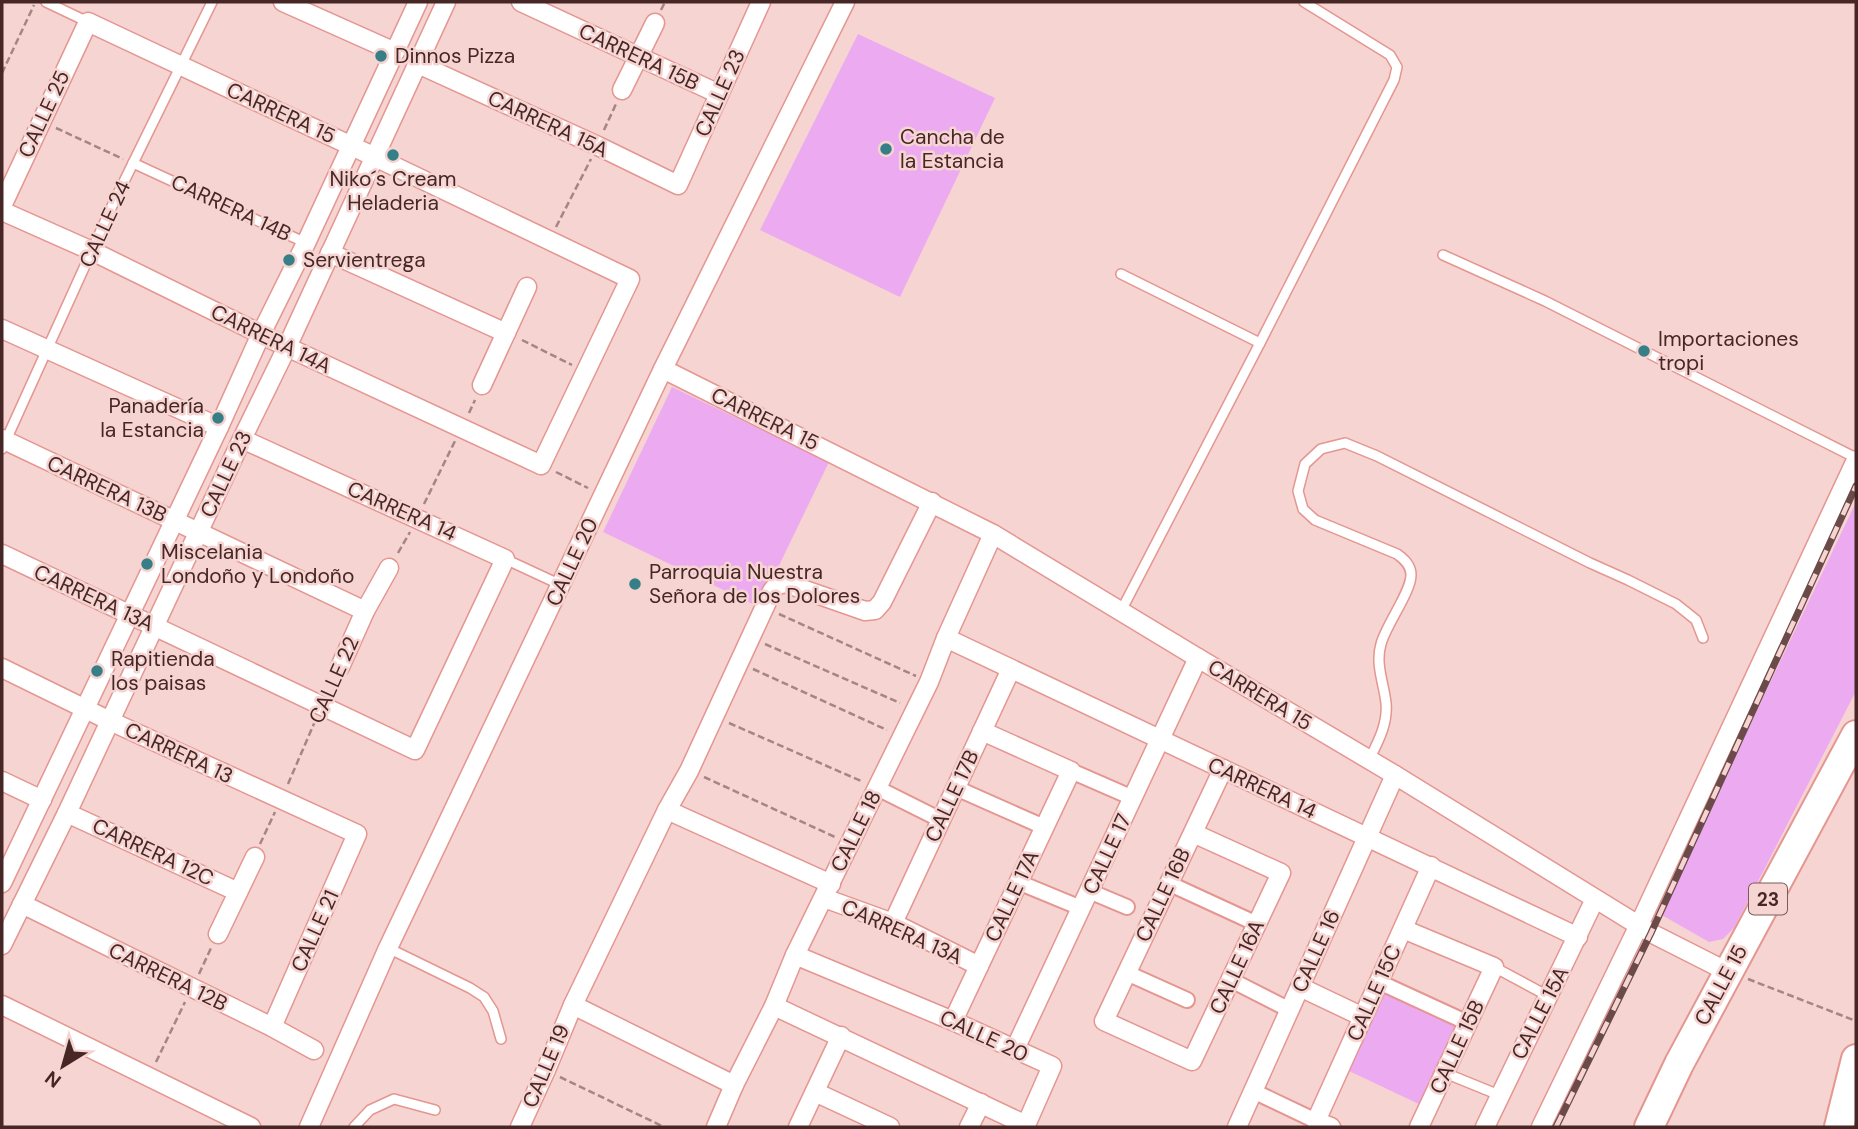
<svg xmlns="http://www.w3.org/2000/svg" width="1858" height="1129" font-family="'DM Sans',sans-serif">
  <rect width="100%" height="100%" fill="#f6d4d1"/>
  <!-- green -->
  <g fill="#ecabf0">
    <polygon points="858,34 995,98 900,297 760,230"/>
    <polygon points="672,387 829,462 759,607 603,532"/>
    <polygon points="1856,502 1856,691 1734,928 1723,939 1709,942 1660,914"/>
    <polygon points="1384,991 1459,1027 1421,1105 1349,1071"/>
  </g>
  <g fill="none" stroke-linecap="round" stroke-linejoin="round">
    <!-- service casing -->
    <g stroke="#e49690" stroke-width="12">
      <g id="service">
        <polyline points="46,2 88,22"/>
        <polyline points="133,163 306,243"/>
        <polyline points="1443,255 1545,301 1856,458"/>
        <polyline points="1121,274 1260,343"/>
        <polyline points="2,449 112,206 212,2"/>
        <polyline points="505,559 561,585"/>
        <polyline points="1121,611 1260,343 1394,80 1397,67 1390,55 1304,2"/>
        <path d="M1369 760C1378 742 1388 724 1386 703 1384 684 1375 664 1381 644 1386 625 1411 592 1411 575 1411 565 1404 559 1397 554L1315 520 1303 509 1298 491 1305 464 1321 449 1345 443 1377 456 1590 563 1628 580 1676 604 1696 620 1703 638"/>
        <polyline points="388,948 470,988 484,997 493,1011 501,1039"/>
        <polyline points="1494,967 1548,996"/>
        <polyline points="1445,1073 1499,1095"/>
        <polyline points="354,1127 370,1110 394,1099 435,1110"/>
      </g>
    </g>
    <!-- pedestrian casing -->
    <g stroke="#e49690" stroke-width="18">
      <g id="pedestrian">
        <polyline points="1071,771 1133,798"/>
        <polyline points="877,788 941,820"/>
        <polyline points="956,788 1044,827"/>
        <polyline points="1018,882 1081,908"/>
        <polyline points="1168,883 1257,924"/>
        <polyline points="1089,891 1127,907"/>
        <polyline points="1127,973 1187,1000"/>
        <polyline points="1231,980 1290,1010"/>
        <polyline points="1379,982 1468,1023"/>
        <polyline points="1253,1091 1316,1121"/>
      </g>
    </g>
    <!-- minor casing -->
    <g stroke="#e49690" stroke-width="21">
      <g id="minor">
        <polyline points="283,2 395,52"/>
        <polyline points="521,2 719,94"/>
        <polyline points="418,64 598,146 678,185 761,2"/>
        <polyline points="622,90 655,23"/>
        <polyline points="2,206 88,22 375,157 630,279 541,465 287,347 92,251 2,211"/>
        <polyline points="330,253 506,333"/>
        <polyline points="2,329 219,427"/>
        <polyline points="663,369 993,534 1198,658 1395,775 1651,933 1728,972"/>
        <polyline points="482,385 527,287"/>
        <polyline points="2,439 365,611"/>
        <polyline points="2,554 415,750 505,559 242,439"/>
        <polyline points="946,638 1578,937"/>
        <polyline points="340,667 365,611 389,568"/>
        <polyline points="2,668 110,721 357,834 272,1027"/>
        <polyline points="2,781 42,800"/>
        <polyline points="667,810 831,884"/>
        <polyline points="67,813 238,892"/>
        <polyline points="1193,833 1281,873 1192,1061 1104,1021 1223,769"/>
        <polyline points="2,883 219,427 261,334 306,243 418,2"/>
        <polyline points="824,898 893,923 979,966"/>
        <polyline points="22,904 272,1027 314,1050"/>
        <polyline points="893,923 1011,669"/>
        <polyline points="1403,929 1494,967 1419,1127"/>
        <polyline points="218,934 255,857"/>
        <polyline points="2,945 67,813 242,439 287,347 446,2"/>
        <polyline points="1300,987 1363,1017"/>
        <polyline points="2,1005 251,1127"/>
        <polyline points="573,1005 734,1085"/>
        <polyline points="774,1006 1026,1125 1052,1066 953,1021 795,955"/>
        <polyline points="953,1021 1071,771 982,731"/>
        <polyline points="1015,1049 1198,658"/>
        <polyline points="815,1092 890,1127"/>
        <polyline points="309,1127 388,948 663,369 845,2"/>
        <polyline points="520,1127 546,1070 573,1005 667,810 689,771 772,591 777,585 785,583 865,611 875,610 882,602 932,502"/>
        <polyline points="716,1127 734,1085 774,1006 795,955 929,682 946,638 993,534"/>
        <polyline points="798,1127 841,1036"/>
        <polyline points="969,1127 981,1103"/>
        <polyline points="1237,1127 1395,775"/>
        <polyline points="1331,1127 1316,1121 1431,866"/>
        <polyline points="1485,1127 1595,899"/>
        <polyline points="1541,1127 1639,925 1856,460"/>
      </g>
    </g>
    <!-- primary casing -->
    <g stroke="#e49690" stroke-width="32">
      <g id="primary">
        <polyline points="1649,1127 1679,1064 1856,735"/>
        <polyline points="1839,1127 1856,1059"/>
      </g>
    </g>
    <!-- path -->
    <g stroke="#a68583" stroke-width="2.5" stroke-dasharray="7 3.5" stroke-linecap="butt">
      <polyline points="661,10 665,2"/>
      <polyline points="2,73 34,5"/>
      <polyline points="56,128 123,159"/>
      <polyline points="604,130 616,104"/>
      <polyline points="556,227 591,159"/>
      <polyline points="522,340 572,365"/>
      <polyline points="469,413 475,400"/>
      <polyline points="556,472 588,488"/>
      <polyline points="424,504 455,441"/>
      <polyline points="398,553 410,532"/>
      <polyline points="779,614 916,676"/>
      <polyline points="765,644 900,703"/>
      <polyline points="753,669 887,730"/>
      <polyline points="729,723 861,781"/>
      <polyline points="704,777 835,837"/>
      <polyline points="288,784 316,719"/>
      <polyline points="260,844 275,812"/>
      <polyline points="199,974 211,948"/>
      <polyline points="1748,979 1856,1021"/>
      <polyline points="156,1062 185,1002"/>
      <polyline points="560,1077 664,1127"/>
    </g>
    <!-- service -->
    <use href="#service" stroke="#fff" stroke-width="9"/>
    <!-- pedestrian -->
    <use href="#pedestrian" stroke="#fff" stroke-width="14"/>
    <!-- minor -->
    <use href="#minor" stroke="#fff" stroke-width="18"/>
    <!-- primary -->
    <use href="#primary" stroke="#fff" stroke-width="28"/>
    <!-- rail casing -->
    <g stroke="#6b4b49" stroke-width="7">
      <polyline id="rail" points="1556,1127 1651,933 1856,486"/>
    </g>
    <!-- rail -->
    <use href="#rail" stroke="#f6d4d1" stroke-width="4.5" stroke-dasharray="13" stroke-linecap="butt"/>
  </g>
  <!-- markers -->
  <g fill="#377f87" stroke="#f6d4d1" stroke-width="2.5">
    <circle cx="381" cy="56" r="7"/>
    <circle cx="886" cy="149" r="7"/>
    <circle cx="393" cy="155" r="7"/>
    <circle cx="289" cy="260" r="7"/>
    <circle cx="1644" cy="351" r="7"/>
    <circle cx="218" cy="418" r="7"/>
    <circle cx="147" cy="564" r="7"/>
    <circle cx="635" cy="584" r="7"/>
    <circle cx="97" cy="671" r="7"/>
  </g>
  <g text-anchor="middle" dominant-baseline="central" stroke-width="5" stroke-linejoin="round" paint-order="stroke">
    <!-- shield labels -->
    <rect fill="#f6d4d1" stroke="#7b5b59" stroke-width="2" x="1749" y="883.5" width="38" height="31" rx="5"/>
    <g font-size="19" font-weight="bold" fill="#462725">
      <text x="1768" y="899">23</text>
    </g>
    <!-- poi labels -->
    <g font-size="21" fill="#462725" stroke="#f6d4d1" text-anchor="start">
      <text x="395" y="56">Dinnos Pizza</text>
      <text x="900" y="137">Cancha de<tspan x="900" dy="24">la Estancia</tspan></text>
      <text x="393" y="179" text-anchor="middle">Niko´s Cream<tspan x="393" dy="24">Heladeria</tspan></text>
      <text x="303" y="260">Servientrega</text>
      <text x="1658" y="339">Importaciones<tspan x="1658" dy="24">tropi</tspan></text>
      <text x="204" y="406" text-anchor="end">Panadería<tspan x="204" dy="24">la Estancia</tspan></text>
      <text x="161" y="552">Miscelania<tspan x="161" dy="24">Londoño y Londoño</tspan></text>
      <text x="649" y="572">Parroquia Nuestra<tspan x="649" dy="24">Señora de los Dolores</tspan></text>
      <text x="111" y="659">Rapitienda<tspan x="111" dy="24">los paisas</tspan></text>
    </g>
    <!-- street labels -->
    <g font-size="21" fill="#462725" stroke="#f6d4d1">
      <text transform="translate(639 57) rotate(25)">CARRERA 15B</text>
      <text transform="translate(720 93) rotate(-66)">CALLE 23</text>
      <text transform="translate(281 113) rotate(25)">CARRERA 15</text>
      <text transform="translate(44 114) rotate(-65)">CALLE 25</text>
      <text transform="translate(548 124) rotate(25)">CARRERA 15A</text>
      <text transform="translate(231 208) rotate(25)">CARRERA 14B</text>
      <text transform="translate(105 224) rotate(-65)">CALLE 24</text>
      <text transform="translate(271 339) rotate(26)">CARRERA 14A</text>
      <text transform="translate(765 419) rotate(26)">CARRERA 15</text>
      <text transform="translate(226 474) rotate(-65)">CALLE 23</text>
      <text transform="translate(107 489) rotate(25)">CARRERA 13B</text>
      <text transform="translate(402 511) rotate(24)">CARRERA 14</text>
      <text transform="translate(572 562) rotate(-65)">CALLE 20</text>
      <text transform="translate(94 598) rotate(25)">CARRERA 13A</text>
      <text transform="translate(334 680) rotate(-66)">CALLE 22</text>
      <text transform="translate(1260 695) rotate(31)">CARRERA 15</text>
      <text transform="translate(179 753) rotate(25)">CARRERA 13</text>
      <text transform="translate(1262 788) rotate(25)">CARRERA 14</text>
      <text transform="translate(952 796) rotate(-65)">CALLE 17B</text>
      <text transform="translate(856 831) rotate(-64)">CALLE 18</text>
      <text transform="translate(153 852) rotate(25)">CARRERA 12C</text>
      <text transform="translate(1107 854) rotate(-65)">CALLE 17</text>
      <text transform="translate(1163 895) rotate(-65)">CALLE 16B</text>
      <text transform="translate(1012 896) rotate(-65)">CALLE 17A</text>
      <text transform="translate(315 931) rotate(-66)">CALLE 21</text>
      <text transform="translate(902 932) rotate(24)">CARRERA 13A</text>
      <text transform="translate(1316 951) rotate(-66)">CALLE 16</text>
      <text transform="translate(1237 967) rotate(-65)">CALLE 16A</text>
      <text transform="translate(168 977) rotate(26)">CARRERA 12B</text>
      <text transform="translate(1721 985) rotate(-62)">CALLE 15</text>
      <text transform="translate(1374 993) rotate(-66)">CALLE 15C</text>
      <text transform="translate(1540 1013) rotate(-63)">CALLE 15A</text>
      <text transform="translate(984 1036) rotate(25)">CALLE 20</text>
      <text transform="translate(1457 1047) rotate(-65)">CALLE 15B</text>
      <text transform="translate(546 1066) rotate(-67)">CALLE 19</text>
    </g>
  </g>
  <!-- border -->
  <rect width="1858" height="1129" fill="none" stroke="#462725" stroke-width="7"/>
  <!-- north arrow -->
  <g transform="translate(63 1066) rotate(217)" stroke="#f6d4d1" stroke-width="5" paint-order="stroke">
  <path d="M0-5L12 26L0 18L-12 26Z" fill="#462725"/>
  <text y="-10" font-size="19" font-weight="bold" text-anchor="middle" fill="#462725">N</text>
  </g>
</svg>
